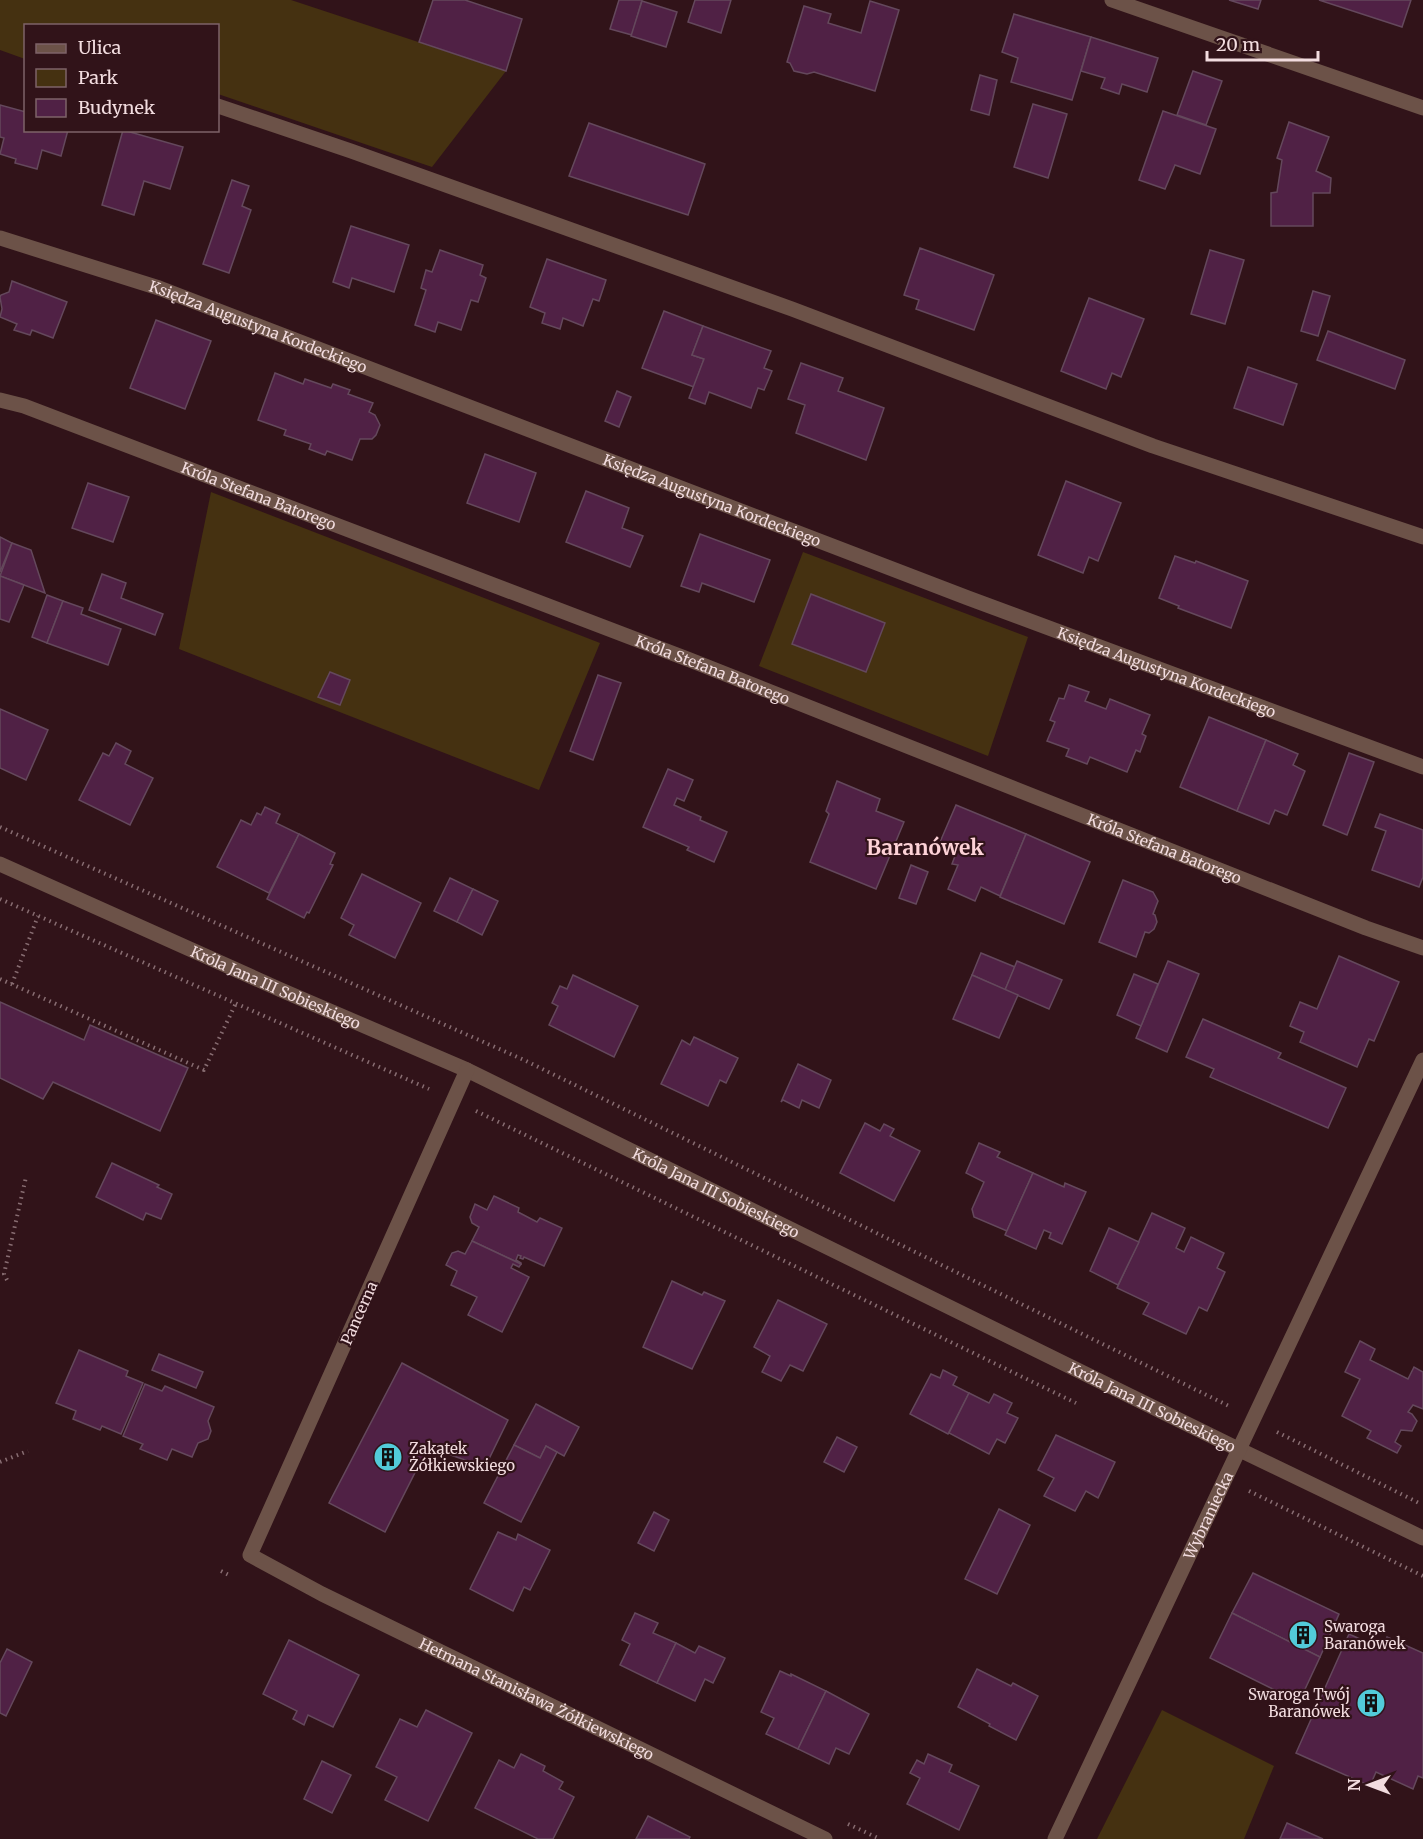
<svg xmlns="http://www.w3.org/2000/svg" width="1423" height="1839" font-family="Merriweather,serif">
  <rect width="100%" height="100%" fill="#311319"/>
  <!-- green -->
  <g fill="#453111">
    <polygon points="0,0 291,0 506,71 432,167 218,94 218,26 26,26 25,59 0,50"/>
    <polygon points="211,492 600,643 539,790 179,649"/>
    <polygon points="803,552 1028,637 988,756 759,666"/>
    <polygon points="1162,1710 1274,1766 1244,1839 1097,1839"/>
  </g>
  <!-- building -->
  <g fill="#502145" stroke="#64485c" stroke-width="1.5">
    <polygon points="433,0 465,0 522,19 506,71 419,42"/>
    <polygon points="619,0 642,0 632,35 610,29"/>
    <polygon points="695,0 731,0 721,33 688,22"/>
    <polygon points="1229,0 1261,0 1258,9"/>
    <polygon points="1319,0 1411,0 1402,27"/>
    <polygon points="642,1 677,12 666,47 631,36"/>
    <polygon points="870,1 899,10 875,91 814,72 807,74 794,71 790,63 787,62 804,6 831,14 828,23 861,33"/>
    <polygon points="1014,14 1091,37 1072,100 1011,82 1018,58 1002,52"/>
    <polygon points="1091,37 1158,58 1147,92 1122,84 1119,94 1101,88 1105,78 1081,71"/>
    <polygon points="1193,71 1222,81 1206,125 1177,115"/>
    <polygon points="980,75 997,80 989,115 971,110"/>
    <polygon points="1033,104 1067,114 1048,178 1014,167"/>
    <polygon points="0,105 26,112 26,130 68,130 61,156 42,150 37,169 15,163 16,159 0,154 4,138 0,137"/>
    <polygon points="1163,111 1216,129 1200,174 1175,165 1165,189 1139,180"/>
    <polygon points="1289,122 1329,137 1316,171 1331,178 1330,193 1313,193 1313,226 1271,226 1271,193 1277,192 1282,160 1277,158"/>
    <polygon points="589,123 705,164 688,215 569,176"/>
    <polygon points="123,130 183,147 170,189 144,181 134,215 102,205"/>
    <polygon points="232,180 249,186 242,206 251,210 229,273 203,264"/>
    <polygon points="351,226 409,245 394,292 352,278 349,288 333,282"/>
    <polygon points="920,248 994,275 974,330 916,309 919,300 904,295"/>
    <polygon points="440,250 483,265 480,275 486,278 478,302 471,300 461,330 438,322 435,332 415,325 426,290 421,288 426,270 432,272"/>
    <polygon points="1210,250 1244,260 1225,324 1191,314"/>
    <polygon points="547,259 606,280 599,301 593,299 583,326 563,318 560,329 542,323 545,313 530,307"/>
    <polygon points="12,281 67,302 53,338 32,330 30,335 14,330 17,324 0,317 2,309 0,297 1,295 9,292"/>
    <polygon points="1313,291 1330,296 1318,336 1301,331"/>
    <polygon points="1089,298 1144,319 1121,377 1112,373 1106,389 1061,371"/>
    <polygon points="664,311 703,326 692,355 704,359 694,387 642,368"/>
    <polygon points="156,320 211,341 185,409 130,388"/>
    <polygon points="703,326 771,351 764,368 772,371 764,390 758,388 751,408 709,392 705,404 689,398 704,359 692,355"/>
    <polygon points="1328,331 1405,360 1395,389 1317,360"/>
    <polygon points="801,363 843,378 838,391 884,408 866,460 796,433 805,405 788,399"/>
    <polygon points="1248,367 1297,384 1283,425 1234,408"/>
    <polygon points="275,373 303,384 305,379 331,388 333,384 350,390 348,394 373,403 369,412 375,415 380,425 376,435 372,439 360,439 352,460 327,451 325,455 309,449 311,444 284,435 286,430 258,420"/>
    <polygon points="617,391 631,397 619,427 605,421"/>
    <polygon points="485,454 536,473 519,522 467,503"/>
    <polygon points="1066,481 1121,503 1098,561 1089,557 1083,573 1038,555"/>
    <polygon points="88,483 129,497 113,542 72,528"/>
    <polygon points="586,491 629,508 622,528 643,536 630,567 566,542"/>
    <polygon points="700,534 770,560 754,602 702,583 699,592 681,586"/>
    <polygon points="0,537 12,543 0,572"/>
    <polygon points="12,543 31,550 45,593 0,576"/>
    <polygon points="1175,556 1195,563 1196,561 1248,581 1231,628 1178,608 1179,606 1159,598"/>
    <polygon points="102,574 126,583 121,598 163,614 155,635 89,610"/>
    <polygon points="0,576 24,585 9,622 0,619"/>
    <polygon points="811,594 885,623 866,672 792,644"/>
    <polygon points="47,595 63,601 47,643 32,637"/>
    <polygon points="63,601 83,608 81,614 121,629 108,665 47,643"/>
    <polygon points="330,672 350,680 340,705 318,697"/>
    <polygon points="598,675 621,683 593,760 570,751"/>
    <polygon points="1069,685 1089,692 1085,701 1106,709 1110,699 1150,715 1142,734 1146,736 1140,752 1136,750 1127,772 1090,757 1087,764 1066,756 1069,749 1047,741 1055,722 1050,720 1059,698 1064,699"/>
    <polygon points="0,709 48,730 26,780 0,768"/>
    <polygon points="1209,717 1266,740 1237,811 1180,787"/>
    <polygon points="1266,740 1298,754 1293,765 1305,771 1287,815 1275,810 1269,824 1237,811"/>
    <polygon points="116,743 131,751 125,764 153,778 130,825 79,800 103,753 109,756"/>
    <polygon points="1349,753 1374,762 1347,835 1323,825"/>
    <polygon points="668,769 693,780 684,801 677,798 674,805 701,817 700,820 727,832 714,862 687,850 689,847 643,827"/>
    <polygon points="837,781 880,799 876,811 904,822 876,889 810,862 829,814 826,811"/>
    <polygon points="956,805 1026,834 1000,896 981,887 975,901 948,889 958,865 952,864 955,856 950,853 952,847 940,842"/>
    <polygon points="265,807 280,814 276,823 299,834 269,893 217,867 241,820 251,825 257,813 261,815"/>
    <polygon points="1380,814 1423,830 1423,877 1419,887 1372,870 1386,831 1375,827"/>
    <polygon points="299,834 335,853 330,864 333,865 309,913 307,912 304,918 267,899"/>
    <polygon points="1026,834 1090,862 1064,924 1000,897"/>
    <polygon points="911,865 928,872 916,904 899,898"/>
    <polygon points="362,874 421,903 395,958 349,935 354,925 341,918"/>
    <polygon points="450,878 473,889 457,922 434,911"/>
    <polygon points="1123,880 1153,892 1158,901 1153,914 1155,915 1157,922 1154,929 1149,933 1145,932 1136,957 1099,942"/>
    <polygon points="473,889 498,901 482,935 457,922"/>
    <polygon points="981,953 1015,967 1005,990 972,975"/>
    <polygon points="1339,956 1399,982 1374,1041 1369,1039 1357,1067 1300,1042 1304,1032 1290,1026 1300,1002 1317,1009"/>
    <polygon points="1017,961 1062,980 1049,1009 1005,990"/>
    <polygon points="1168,961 1199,974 1167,1052 1136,1038"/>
    <polygon points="1134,974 1158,984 1141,1026 1117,1015"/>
    <polygon points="573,975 638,1006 614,1057 549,1025 558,1006 552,1003 560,986 567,989"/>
    <polygon points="972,975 1018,995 999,1038 953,1019"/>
    <polygon points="0,1002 84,1040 90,1025 188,1068 160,1131 53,1082 43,1099 0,1078"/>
    <polygon points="1203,1019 1281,1053 1278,1058 1346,1088 1328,1128 1210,1077 1214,1069 1186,1057"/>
    <polygon points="694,1037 738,1058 726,1083 720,1080 708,1106 661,1084 682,1040 690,1045"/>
    <polygon points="798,1064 831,1080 819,1108 802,1100 799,1108 783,1100 781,1102"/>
    <polygon points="865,1123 880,1131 884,1124 894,1129 890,1136 920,1151 894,1201 840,1173"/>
    <polygon points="979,1143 1000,1152 997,1157 1033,1173 1007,1231 974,1217 972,1209 984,1182 966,1173"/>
    <polygon points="112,1163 159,1185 157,1187 172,1194 161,1219 146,1213 143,1220 96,1197"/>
    <polygon points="1033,1173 1064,1187 1065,1183 1086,1192 1062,1244 1049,1238 1051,1233 1044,1230 1036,1249 1005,1235"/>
    <polygon points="494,1196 519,1208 518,1212 537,1222 540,1218 562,1228 544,1266 524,1257 523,1259 520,1258 521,1256 518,1255 516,1260 521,1263 521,1264 472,1241 479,1227 472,1223 470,1217 475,1204 487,1210"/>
    <polygon points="1152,1213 1185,1228 1176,1248 1184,1252 1191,1237 1224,1253 1217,1268 1225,1272 1207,1311 1199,1307 1186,1334 1143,1314 1149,1303 1117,1288"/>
    <polygon points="1109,1228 1139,1242 1118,1285 1090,1271"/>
    <polygon points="472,1241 521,1264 519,1267 513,1264 511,1268 529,1277 502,1332 468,1315 477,1297 451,1285 457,1271 446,1265 452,1253 458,1251 465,1254"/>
    <polygon points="672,1281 702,1295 704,1292 725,1301 692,1369 643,1347"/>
    <polygon points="778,1300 827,1324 803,1371 790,1365 781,1381 762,1372 770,1356 754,1347"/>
    <polygon points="1360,1341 1375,1349 1370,1360 1408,1379 1414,1367 1423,1372 1423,1409 1413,1405 1408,1412 1412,1414 1417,1421 1412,1431 1401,1430 1395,1442 1401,1446 1397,1453 1367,1438 1371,1431 1342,1416 1360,1379 1345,1372"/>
    <polygon points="79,1350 128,1371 126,1376 143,1383 121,1434 102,1426 100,1430 73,1419 76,1411 56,1403"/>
    <polygon points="159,1354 203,1372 196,1388 152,1370"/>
    <polygon points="402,1363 508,1420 485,1467 428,1447 385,1532 329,1503"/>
    <polygon points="943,1370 957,1377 953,1385 969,1393 948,1434 910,1414 931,1374 940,1378"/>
    <polygon points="145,1384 162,1391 165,1386 214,1407 208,1421 211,1431 208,1439 198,1443 192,1457 172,1449 167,1460 140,1449 143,1444 123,1436"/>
    <polygon points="969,1393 989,1403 994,1394 1012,1403 1007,1413 1018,1418 1005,1443 997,1439 989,1454 949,1433"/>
    <polygon points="536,1404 579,1427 564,1456 546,1446 540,1458 514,1445"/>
    <polygon points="1056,1435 1115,1462 1098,1498 1086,1491 1075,1511 1044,1496 1054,1478 1038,1470"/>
    <polygon points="837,1437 857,1447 844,1472 824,1462"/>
    <polygon points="514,1445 540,1458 546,1446 557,1452 521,1522 484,1503"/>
    <polygon points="999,1509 1030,1525 997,1594 965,1579"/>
    <polygon points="654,1512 669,1520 654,1551 638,1543"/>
    <polygon points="498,1532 516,1540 518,1534 550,1550 530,1590 524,1587 513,1611 470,1589"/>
    <polygon points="1253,1573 1339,1614 1320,1657 1232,1613"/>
    <polygon points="635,1613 658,1623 653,1633 676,1643 657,1683 620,1665 630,1644 622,1640"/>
    <polygon points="1232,1613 1320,1657 1299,1702 1210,1658"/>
    <polygon points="1349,1634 1382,1649 1387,1637 1423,1653 1423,1778 1418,1776 1413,1789 1376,1772 1370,1786 1296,1753"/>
    <polygon points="289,1640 359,1675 333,1727 308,1715 304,1725 293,1719 297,1711 263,1694"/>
    <polygon points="676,1643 695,1653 699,1646 725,1658 713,1683 705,1679 695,1701 657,1683"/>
    <polygon points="7,1649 32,1662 6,1716 0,1713 0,1663"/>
    <polygon points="977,1669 1011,1686 1013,1683 1038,1696 1016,1740 989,1726 990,1724 958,1707"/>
    <polygon points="780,1671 791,1676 791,1674 826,1691 798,1749 766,1734 774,1718 761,1712"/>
    <polygon points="826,1691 869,1714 849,1754 836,1748 829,1764 798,1749"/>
    <polygon points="426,1710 472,1733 428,1821 385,1800 397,1777 376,1767 400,1719 417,1727"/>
    <polygon points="521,1754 545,1766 543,1771 563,1782 559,1789 574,1797 553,1839 538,1839 475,1808 499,1760 514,1768"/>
    <polygon points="928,1754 952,1765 949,1772 979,1786 959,1830 907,1804 920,1778 910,1773 917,1760 924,1764"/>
    <polygon points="322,1761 351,1775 332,1813 304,1799"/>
    <polygon points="648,1816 690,1837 689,1839 636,1839"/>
    <polygon points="1287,1823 1323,1839 1280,1839"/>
  </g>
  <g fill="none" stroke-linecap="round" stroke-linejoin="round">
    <!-- path -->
    <g stroke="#886d72" stroke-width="4" stroke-dasharray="1.5 4.5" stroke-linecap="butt">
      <polyline points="0,827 524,1060 1231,1407"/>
      <polyline points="0,899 429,1089"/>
      <polyline points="0,979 204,1070 236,1003"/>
      <polyline points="12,984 38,916"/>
      <polyline points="476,1111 1076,1403"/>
      <polyline points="7,1280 4,1274 26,1177"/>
      <polyline points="1277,1432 1421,1504"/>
      <polyline points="0,1462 28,1451"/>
      <polyline points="1249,1491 1423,1576"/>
      <polyline points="221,1571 231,1576"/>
      <polyline points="848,1824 880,1839"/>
    </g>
    <!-- lane -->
    <polyline stroke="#6c5248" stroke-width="15" points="218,106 351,151 792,309 1153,446 1423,537"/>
    <!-- street -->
    <g stroke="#6c5248" stroke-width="15">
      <polyline points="1112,0 1423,108"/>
      <path id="s1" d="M0 238 159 288 968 598 1423 767"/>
      <path id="s2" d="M0 400 24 406 690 660 1366 928 1423 948"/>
      <path id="s3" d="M0 864 281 990 467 1070 1240 1450 1423 1538"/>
      <path id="s4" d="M467 1070 250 1555 322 1594 825 1839"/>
      <path id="s5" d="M1055 1839 1423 1060"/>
    </g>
  </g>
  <!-- icons -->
  <defs>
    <g id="building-disc" transform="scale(1.5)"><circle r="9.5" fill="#52cbd9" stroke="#311319"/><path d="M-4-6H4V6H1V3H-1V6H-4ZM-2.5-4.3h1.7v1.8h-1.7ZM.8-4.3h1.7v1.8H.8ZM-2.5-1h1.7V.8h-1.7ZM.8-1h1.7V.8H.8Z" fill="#111"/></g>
  </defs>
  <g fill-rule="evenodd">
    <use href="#building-disc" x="388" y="1457"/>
    <use href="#building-disc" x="1303" y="1635"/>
    <use href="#building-disc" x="1371" y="1703"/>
  </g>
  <g text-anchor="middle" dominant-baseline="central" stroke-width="4.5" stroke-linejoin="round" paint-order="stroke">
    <!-- street labels -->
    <g font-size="15" fill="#f2dcdf" stroke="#311319">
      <text stroke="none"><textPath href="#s1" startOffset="273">Księdza Augustyna Kordeckiego</textPath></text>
      <text stroke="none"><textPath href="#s2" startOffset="276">Króla Stefana Batorego</textPath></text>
      <text stroke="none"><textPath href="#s1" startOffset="759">Księdza Augustyna Kordeckiego</textPath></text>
      <text stroke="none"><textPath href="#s2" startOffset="762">Króla Stefana Batorego</textPath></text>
      <text stroke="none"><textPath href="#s1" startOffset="1245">Księdza Augustyna Kordeckiego</textPath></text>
      <text stroke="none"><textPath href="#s2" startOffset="1248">Króla Stefana Batorego</textPath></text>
      <text stroke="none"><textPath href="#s3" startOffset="302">Króla Jana III Sobieskiego</textPath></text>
      <text stroke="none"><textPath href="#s3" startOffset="788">Króla Jana III Sobieskiego</textPath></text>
      <text transform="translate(359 1313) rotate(-66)">Pancerna</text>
      <text stroke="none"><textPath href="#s3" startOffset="1274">Króla Jana III Sobieskiego</textPath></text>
      <text stroke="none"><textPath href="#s5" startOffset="358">Wybraniecka</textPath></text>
      <text stroke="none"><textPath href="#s4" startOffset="852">Hetmana Stanisława Żółkiewskiego</textPath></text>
    </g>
    <!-- poi labels -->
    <g font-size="15" fill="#f2dcdf" stroke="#311319" text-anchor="start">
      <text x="409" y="1448">Zakątek<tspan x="409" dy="17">Żółkiewskiego</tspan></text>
      <text x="1324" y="1626">Swaroga<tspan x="1324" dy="17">Baranówek</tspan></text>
      <text x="1350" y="1694" text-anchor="end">Swaroga Twój<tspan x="1350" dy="17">Baranówek</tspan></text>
    </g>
    <!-- district labels -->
    <g font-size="21" font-weight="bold" fill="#fdd2d7" stroke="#311319">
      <text x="925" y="847">Baranówek</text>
    </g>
  </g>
  <!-- legend -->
  <rect x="24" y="24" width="195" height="108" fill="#311319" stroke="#7e6368" stroke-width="1.5"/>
  <rect x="36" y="44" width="30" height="9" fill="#6c5248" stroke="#7e6368" stroke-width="1.5"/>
  <text x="78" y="54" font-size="18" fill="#f2dcdf">Ulica</text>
  <rect x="36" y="69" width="30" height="18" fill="#453111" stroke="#7e6368" stroke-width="1.5"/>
  <text x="78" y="84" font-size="18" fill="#f2dcdf">Park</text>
  <rect x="36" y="99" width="30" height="18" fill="#502145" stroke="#7e6368" stroke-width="1.5"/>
  <text x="78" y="114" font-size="18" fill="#f2dcdf">Budynek</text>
  <!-- north arrow -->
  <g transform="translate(1369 1785) rotate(270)" stroke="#311319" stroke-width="4.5" paint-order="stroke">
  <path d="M0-4.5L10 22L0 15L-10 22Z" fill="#f2dcdf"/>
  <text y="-9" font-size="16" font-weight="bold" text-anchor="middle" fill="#f2dcdf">N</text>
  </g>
  <!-- scale -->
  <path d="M1207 51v9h111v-9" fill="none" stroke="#f2dcdf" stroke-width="3"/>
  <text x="1216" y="51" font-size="18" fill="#f2dcdf" stroke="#311319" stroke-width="4.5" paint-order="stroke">20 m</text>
</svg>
